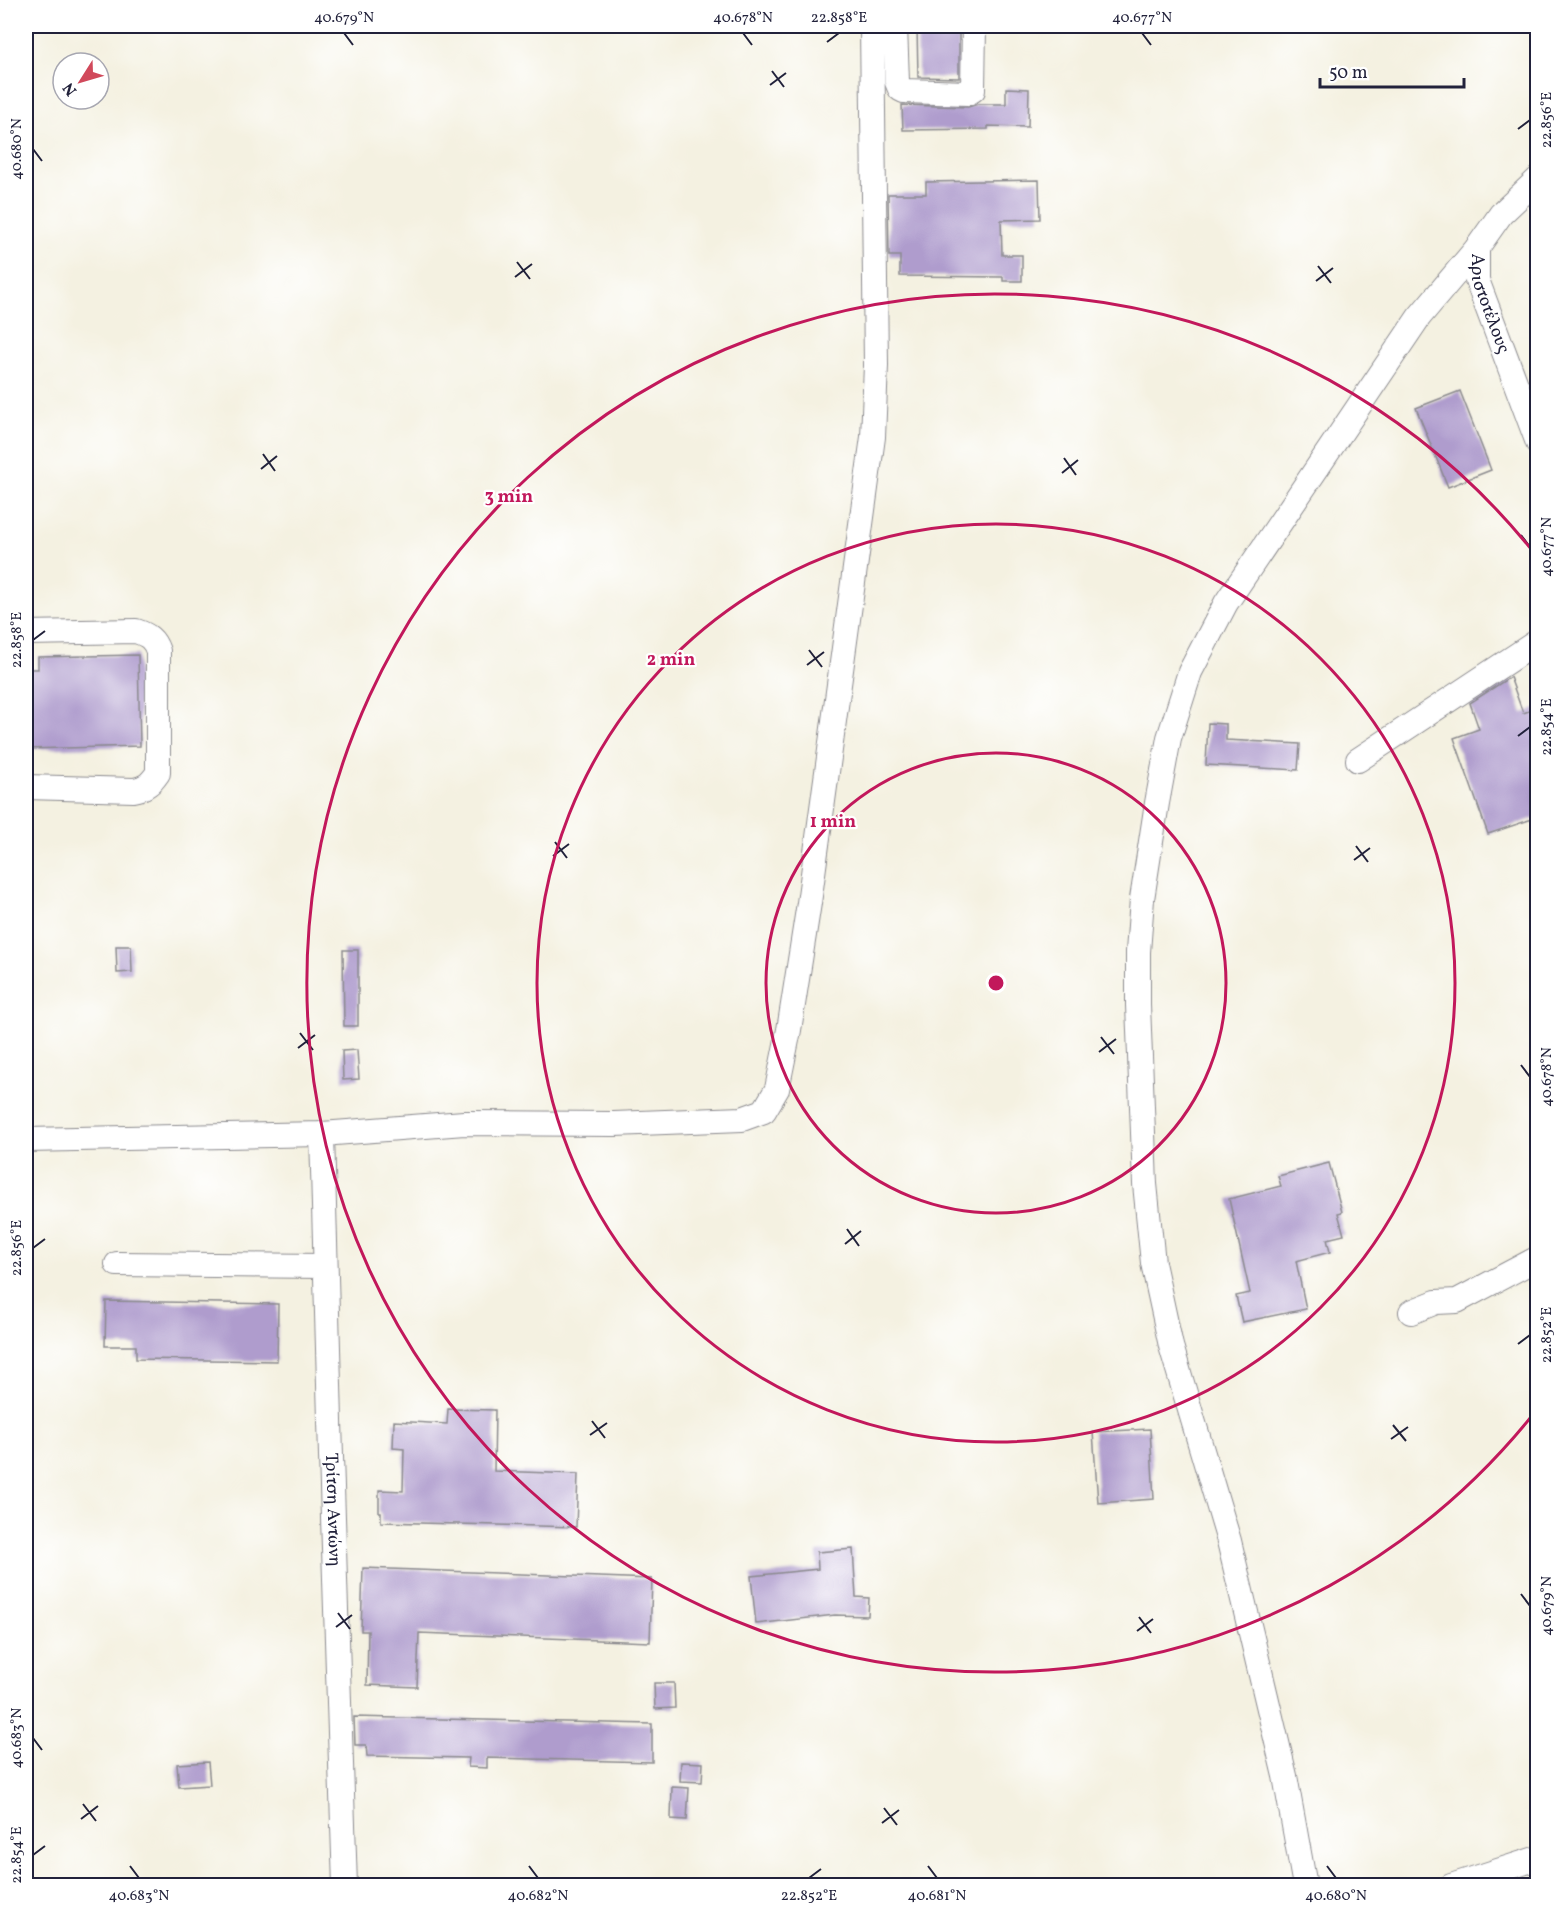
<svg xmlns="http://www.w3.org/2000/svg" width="1563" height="1911" font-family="Vollkorn,serif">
  <rect width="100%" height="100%" fill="#fff"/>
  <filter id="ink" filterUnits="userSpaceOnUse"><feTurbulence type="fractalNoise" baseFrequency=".0167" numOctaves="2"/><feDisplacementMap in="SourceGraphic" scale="12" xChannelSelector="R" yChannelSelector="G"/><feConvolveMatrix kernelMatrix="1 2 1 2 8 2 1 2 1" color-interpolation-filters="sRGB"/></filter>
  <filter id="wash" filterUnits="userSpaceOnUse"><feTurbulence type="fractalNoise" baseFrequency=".008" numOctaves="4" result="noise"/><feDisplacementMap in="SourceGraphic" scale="24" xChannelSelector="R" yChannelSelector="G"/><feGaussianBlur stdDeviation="1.35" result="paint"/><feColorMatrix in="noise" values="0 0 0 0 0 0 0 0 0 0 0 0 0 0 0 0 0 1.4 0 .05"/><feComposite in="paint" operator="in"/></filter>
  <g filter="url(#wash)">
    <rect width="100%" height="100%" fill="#f4f1e1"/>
    <g id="blocks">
      <!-- building -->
      <g fill="#af9ccd">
        <polygon points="917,26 959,26 959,78 918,77"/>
        <polygon points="1006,88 1029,89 1028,127 988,126 988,129 903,130 902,105 968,107 978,104 1006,104"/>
        <polygon points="1039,180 1040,219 1001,220 1002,255 1022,255 1022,281 1003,281 1003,277 900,276 900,256 889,256 888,194 926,194 926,182"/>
        <polygon points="1460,391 1491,470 1448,487 1416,408"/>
        <polygon points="138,655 140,746 26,749 26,669 38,669 38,657"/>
        <polygon points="1510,677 1523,713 1538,708 1538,817 1488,834 1454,738 1479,729 1470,703"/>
        <polygon points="1208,723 1226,724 1226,740 1300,744 1298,770 1206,765"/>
        <polygon points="116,946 131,946 132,972 117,973"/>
        <polygon points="343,950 358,950 358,1026 344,1026"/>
        <polygon points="357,1050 359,1079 343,1080 342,1051"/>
        <polygon points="1329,1163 1342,1212 1338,1213 1344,1235 1327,1239 1330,1252 1296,1261 1306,1309 1242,1322 1236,1296 1250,1293 1229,1199 1281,1186 1278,1176"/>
        <polygon points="106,1301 278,1304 277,1361 136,1359 136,1346 105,1346"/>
        <polygon points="448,1409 495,1410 494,1471 578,1474 576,1527 381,1522 381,1512 379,1512 379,1490 403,1491 404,1449 393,1448 394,1421 447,1424"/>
        <polygon points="1150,1429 1154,1499 1098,1503 1093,1432"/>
        <polygon points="853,1549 856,1597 869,1598 868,1616 835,1615 756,1624 751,1576 818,1569 817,1552"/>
        <polygon points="363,1568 652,1579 650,1642 419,1633 417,1687 367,1685 368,1631 361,1631"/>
        <polygon points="654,1683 674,1683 675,1708 655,1709"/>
        <polygon points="354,1717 652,1724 652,1762 487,1758 487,1768 468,1767 469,1758 367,1756 366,1745 355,1745"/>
        <polygon points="208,1762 210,1785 179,1787 177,1764"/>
        <polygon points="681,1762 703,1763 702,1782 680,1781"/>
        <polygon points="672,1787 689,1788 687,1820 671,1819"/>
      </g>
    </g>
  </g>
  <g filter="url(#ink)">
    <use href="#blocks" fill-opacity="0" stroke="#8b8a8e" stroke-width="1.5"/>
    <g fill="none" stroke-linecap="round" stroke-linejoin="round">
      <!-- minor casing -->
      <g stroke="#8b8a8e" stroke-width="26">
        <g id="minor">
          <polyline points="895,26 897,82 900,89 904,91 968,93 973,90 974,26"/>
          <path id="s1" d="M1538 179 1501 214 1477 248V280L1538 443"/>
          <path d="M26 633 136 631C148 635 154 639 158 651V773C151 783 146 788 134 790L26 787"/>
          <polyline points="1358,760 1538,641"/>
          <path id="s2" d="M322 1134 331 1456 345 1886"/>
          <polyline points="26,1140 322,1134 464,1123 614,1124 742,1119 764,1111 777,1089 789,1030 809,903 873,437 876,365 872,26"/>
          <polyline points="117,1264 325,1266"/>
          <polyline points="1411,1312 1436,1302 1457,1301 1538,1258"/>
          <polyline points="1305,1886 1285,1776 1229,1541 1171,1346 1153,1263 1145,1184 1138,1005 1138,952 1142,899 1157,803 1169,738 1190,672 1226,603 1419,317 1477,248"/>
          <polyline points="1451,1886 1538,1858"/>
        </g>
      </g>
      <!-- minor -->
      <use href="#minor" stroke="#fff" stroke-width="24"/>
    </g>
  </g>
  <!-- ticks -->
  <path fill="none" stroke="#22223b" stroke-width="2" d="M344 33 353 45M743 33 752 45M1142 33 1151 45M827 42 839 33M772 71 784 87M770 85 786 73M1518 129 1530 120M33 149 42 161M517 262 530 279M1318 266 1331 283M515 277 532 264M1316 281 1333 268M263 454 275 471M1064 458 1076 475M261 469 277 456M1062 473 1078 460M1521 535 1530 547M33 640 45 631M809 650 822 667M807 665 824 652M1518 736 1530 727M555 842 567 858M1356 846 1368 862M553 856 569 844M1354 860 1370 848M300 1033 313 1050M1101 1037 1114 1054M298 1048 315 1035M1099 1052 1116 1039M1521 1065 1530 1077M847 1229 859 1246M845 1244 861 1231M33 1248 45 1239M1518 1344 1530 1335M592 1421 605 1438M1393 1425 1406 1441M590 1435 607 1423M1391 1439 1408 1427M1521 1594 1530 1606M338 1613 350 1629M1139 1617 1151 1633M336 1627 352 1615M1137 1631 1153 1619M33 1738 42 1750M83 1804 96 1821M884 1808 897 1825M81 1819 98 1806M882 1823 899 1810M33 1855 45 1846M130 1866 139 1878M529 1866 538 1878M928 1866 937 1878M1327 1866 1336 1878M809 1878 821 1869"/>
  <!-- distance rings -->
  <g fill="none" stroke="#c2185b" stroke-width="3">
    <circle cx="996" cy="983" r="230"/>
    <circle cx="996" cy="983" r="459"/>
    <path d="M1535 1412A689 689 0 1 1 1535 554"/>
  </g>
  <g text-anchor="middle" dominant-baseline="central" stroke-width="4.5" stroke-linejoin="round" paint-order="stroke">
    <!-- street labels -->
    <g font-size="18" fill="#22223b" stroke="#fff">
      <text stroke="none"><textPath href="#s1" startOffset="150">Αριστοτέλους</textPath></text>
      <text stroke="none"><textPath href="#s2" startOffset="376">Τρίτση Αντώνη</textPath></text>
    </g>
  </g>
  <circle cx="996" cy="983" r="9" fill="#c2185b" stroke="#fff" stroke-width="3"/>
  <g font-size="18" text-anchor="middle" font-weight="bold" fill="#c2185b" stroke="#fff" stroke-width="4.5" stroke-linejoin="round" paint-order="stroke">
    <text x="509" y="502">3 min</text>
    <text x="671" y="665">2 min</text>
    <text x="833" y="827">1 min</text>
  </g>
  <!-- margin -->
  <rect width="1563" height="1911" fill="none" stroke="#fff" stroke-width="66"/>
  <!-- north arrow -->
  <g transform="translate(81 81) rotate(233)"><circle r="28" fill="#ffffff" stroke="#a7a7b1" stroke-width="1.5"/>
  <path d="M0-4.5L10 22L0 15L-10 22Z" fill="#d1495b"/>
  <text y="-9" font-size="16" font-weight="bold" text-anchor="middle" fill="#22223b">N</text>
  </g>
  <!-- scale -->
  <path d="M1320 78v9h144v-9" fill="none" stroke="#22223b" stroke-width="3"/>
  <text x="1329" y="78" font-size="18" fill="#22223b" stroke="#ffffff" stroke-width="4.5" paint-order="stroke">50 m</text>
  <rect x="33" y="33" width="1497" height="1845" fill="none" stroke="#22223b" stroke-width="2"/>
  <g font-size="15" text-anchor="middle" fill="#22223b">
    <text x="344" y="22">40.679°N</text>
    <text x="743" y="22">40.678°N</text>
    <text x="839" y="22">22.858°E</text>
    <text x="1142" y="22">40.677°N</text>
    <text transform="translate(1546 120) rotate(-90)" y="5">22.856°E</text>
    <text transform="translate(16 149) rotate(-90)" y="5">40.680°N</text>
    <text transform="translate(1546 547) rotate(-90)" y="5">40.677°N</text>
    <text transform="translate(16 640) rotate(-90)" y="5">22.858°E</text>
    <text transform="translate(1546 727) rotate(-90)" y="5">22.854°E</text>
    <text transform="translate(1546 1077) rotate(-90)" y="5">40.678°N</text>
    <text transform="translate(16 1248) rotate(-90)" y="5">22.856°E</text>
    <text transform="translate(1546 1335) rotate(-90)" y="5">22.852°E</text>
    <text transform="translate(1546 1606) rotate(-90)" y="5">40.679°N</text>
    <text transform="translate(16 1738) rotate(-90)" y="5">40.683°N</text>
    <text transform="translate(16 1855) rotate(-90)" y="5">22.854°E</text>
    <text x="139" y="1900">40.683°N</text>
    <text x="538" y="1900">40.682°N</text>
    <text x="809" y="1900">22.852°E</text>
    <text x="937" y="1900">40.681°N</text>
    <text x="1336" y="1900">40.680°N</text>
  </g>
</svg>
